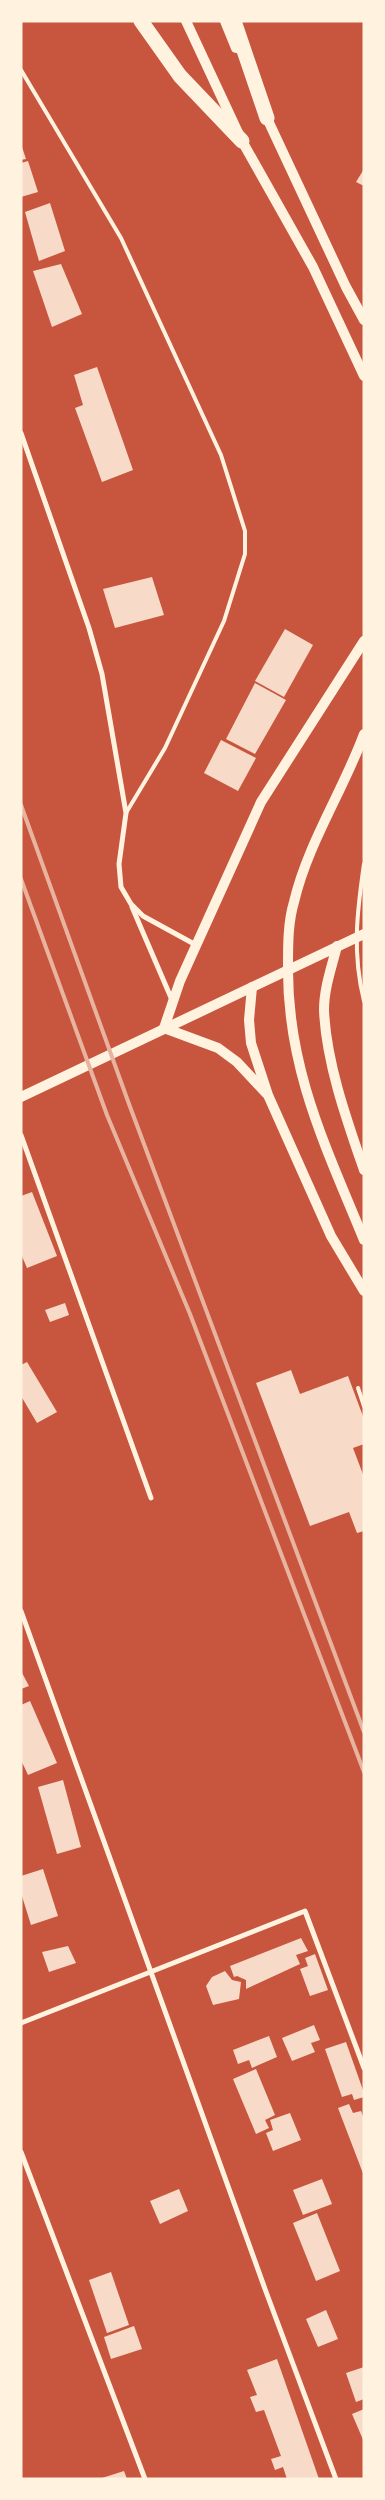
<svg xmlns="http://www.w3.org/2000/svg" width="385" height="2500" font-family="'IBM Plex Serif',serif">
  <rect width="100%" height="100%" fill="#c8553d"/>
  <!-- building -->
  <g fill="#f7dbc8">
    <polygon points="21,144 26,159 21,160"/>
    <polygon points="28,161 38,192 21,197 21,163"/>
    <polygon points="364,169 364,186 356,182"/>
    <polygon points="50,203 65,251 39,261 25,212"/>
    <polygon points="61,264 82,314 52,327 33,271"/>
    <polygon points="97,367 133,470 102,482 75,408 83,405 74,375"/>
    <polygon points="152,577 164,615 115,628 103,589"/>
    <polygon points="285,629 313,645 284,697 255,681"/>
    <polygon points="255,683 286,700 255,754 226,739"/>
    <polygon points="221,740 256,758 238,791 204,773"/>
    <polygon points="32,1192 57,1256 27,1268 21,1254 21,1196"/>
    <polygon points="65,1303 69,1315 50,1322 45,1310"/>
    <polygon points="27,1362 57,1412 37,1423 21,1396 21,1365"/>
    <polygon points="291,1370 300,1394 348,1376 364,1419 364,1444 353,1448 364,1477 364,1531 357,1533 349,1512 310,1526 256,1383"/>
    <polygon points="21,1671 29,1686 21,1689"/>
    <polygon points="30,1701 57,1763 28,1775 21,1760 21,1705"/>
    <polygon points="63,1780 81,1847 57,1854 38,1787"/>
    <polygon points="43,1869 58,1916 31,1925 21,1893 21,1876"/>
    <polygon points="301,1938 308,1951 296,1955 300,1964 246,1989 246,1980 237,1976 234,1977 230,1966"/>
    <polygon points="68,1946 76,1963 49,1972 42,1952"/>
    <polygon points="315,1954 328,1990 310,1996 300,1969 308,1966 305,1958"/>
    <polygon points="225,1971 232,1980 241,1982 239,1999 213,2005 206,1986 212,1977"/>
    <polygon points="314,2025 320,2040 311,2043 315,2052 292,2061 282,2038"/>
    <polygon points="269,2036 277,2057 252,2068 249,2060 238,2064 233,2050"/>
    <polygon points="346,2042 364,2093 364,2097 354,2100 352,2094 342,2097 325,2049"/>
    <polygon points="256,2069 275,2115 265,2120 269,2128 256,2134 233,2079"/>
    <polygon points="349,2104 353,2113 361,2111 364,2119 364,2176 338,2108"/>
    <polygon points="290,2113 301,2140 273,2151 266,2133 273,2130 270,2120"/>
    <polygon points="322,2179 332,2204 303,2215 293,2190"/>
    <polygon points="179,2189 188,2211 160,2224 150,2201"/>
    <polygon points="317,2213 340,2271 316,2281 293,2223"/>
    <polygon points="111,2272 129,2325 107,2333 89,2280"/>
    <polygon points="326,2310 338,2339 318,2347 306,2319"/>
    <polygon points="134,2326 142,2349 111,2359 104,2337"/>
    <polygon points="277,2359 319,2479 287,2479 283,2467 275,2470 271,2459 281,2456 264,2410 256,2412 250,2397 257,2395 247,2370"/>
    <polygon points="364,2367 364,2399 356,2402 346,2373"/>
    <polygon points="364,2409 364,2442 352,2414"/>
    <polygon points="124,2471 127,2479 102,2479 102,2478"/>
  </g>
  <g fill="none" stroke-linecap="round" stroke-linejoin="round">
    <!-- service -->
    <g stroke="#fff3e0" stroke-width="4">
      <polyline points="21,70 121,238 221,455 245,531 245,554 224,621 165,748 126,813"/>
      <path d="M364 864C357 912 352 953 364 1001"/>
      <polyline points="358,1388 364,1406"/>
    </g>
    <!-- minor -->
    <g stroke="#fff3e0" stroke-width="5">
      <polyline points="21,433 89,628 102,674 126,813 119,864 121,887 131,904 143,916 196,945"/>
      <polyline points="132,907 172,1000"/>
      <polyline points="21,1135 151,1498"/>
      <polyline points="21,1611 265,2289 336,2479"/>
      <polyline points="21,2023 305,1911 364,2068"/>
      <polyline points="21,2152 145,2479"/>
    </g>
    <!-- secondary -->
    <g stroke="#fff3e0" stroke-width="10">
      <polyline points="186,21 242,141 313,267 364,376"/>
      <polyline points="225,21 236,48"/>
      <polyline points="265,114 346,287 364,320"/>
      <path d="M364 734C343 791 308 843 294 902 288 922 288 944 288 966 287 1069 326 1147 364 1240"/>
      <path d="M337 946C332 966 324 988 324 1010 326 1062 347 1121 364 1170"/>
      <polyline points="252,987 249,1020 251,1043 268,1095 331,1236 364,1291"/>
      <polyline points="164,1028 180,981 261,802 364,641"/>
      <polyline points="164,1028 218,1048 237,1062 266,1093"/>
      <polyline points="21,1097 364,934"/>
    </g>
    <!-- motorway -->
    <g stroke="#fff3e0" stroke-width="15">
      <polyline points="141,21 180,76 242,141"/>
      <polyline points="234,21 267,118"/>
    </g>
    <!-- rail -->
    <g stroke="#e9b49f" stroke-width="4">
      <polyline points="21,805 129,1104 364,1732"/>
      <polyline points="21,879 107,1115 190,1314 364,1772"/>
    </g>
  </g>
  <!-- border -->
  <rect width="385" height="2500" fill="none" stroke="#fff3e0" stroke-width="45"/>
</svg>
